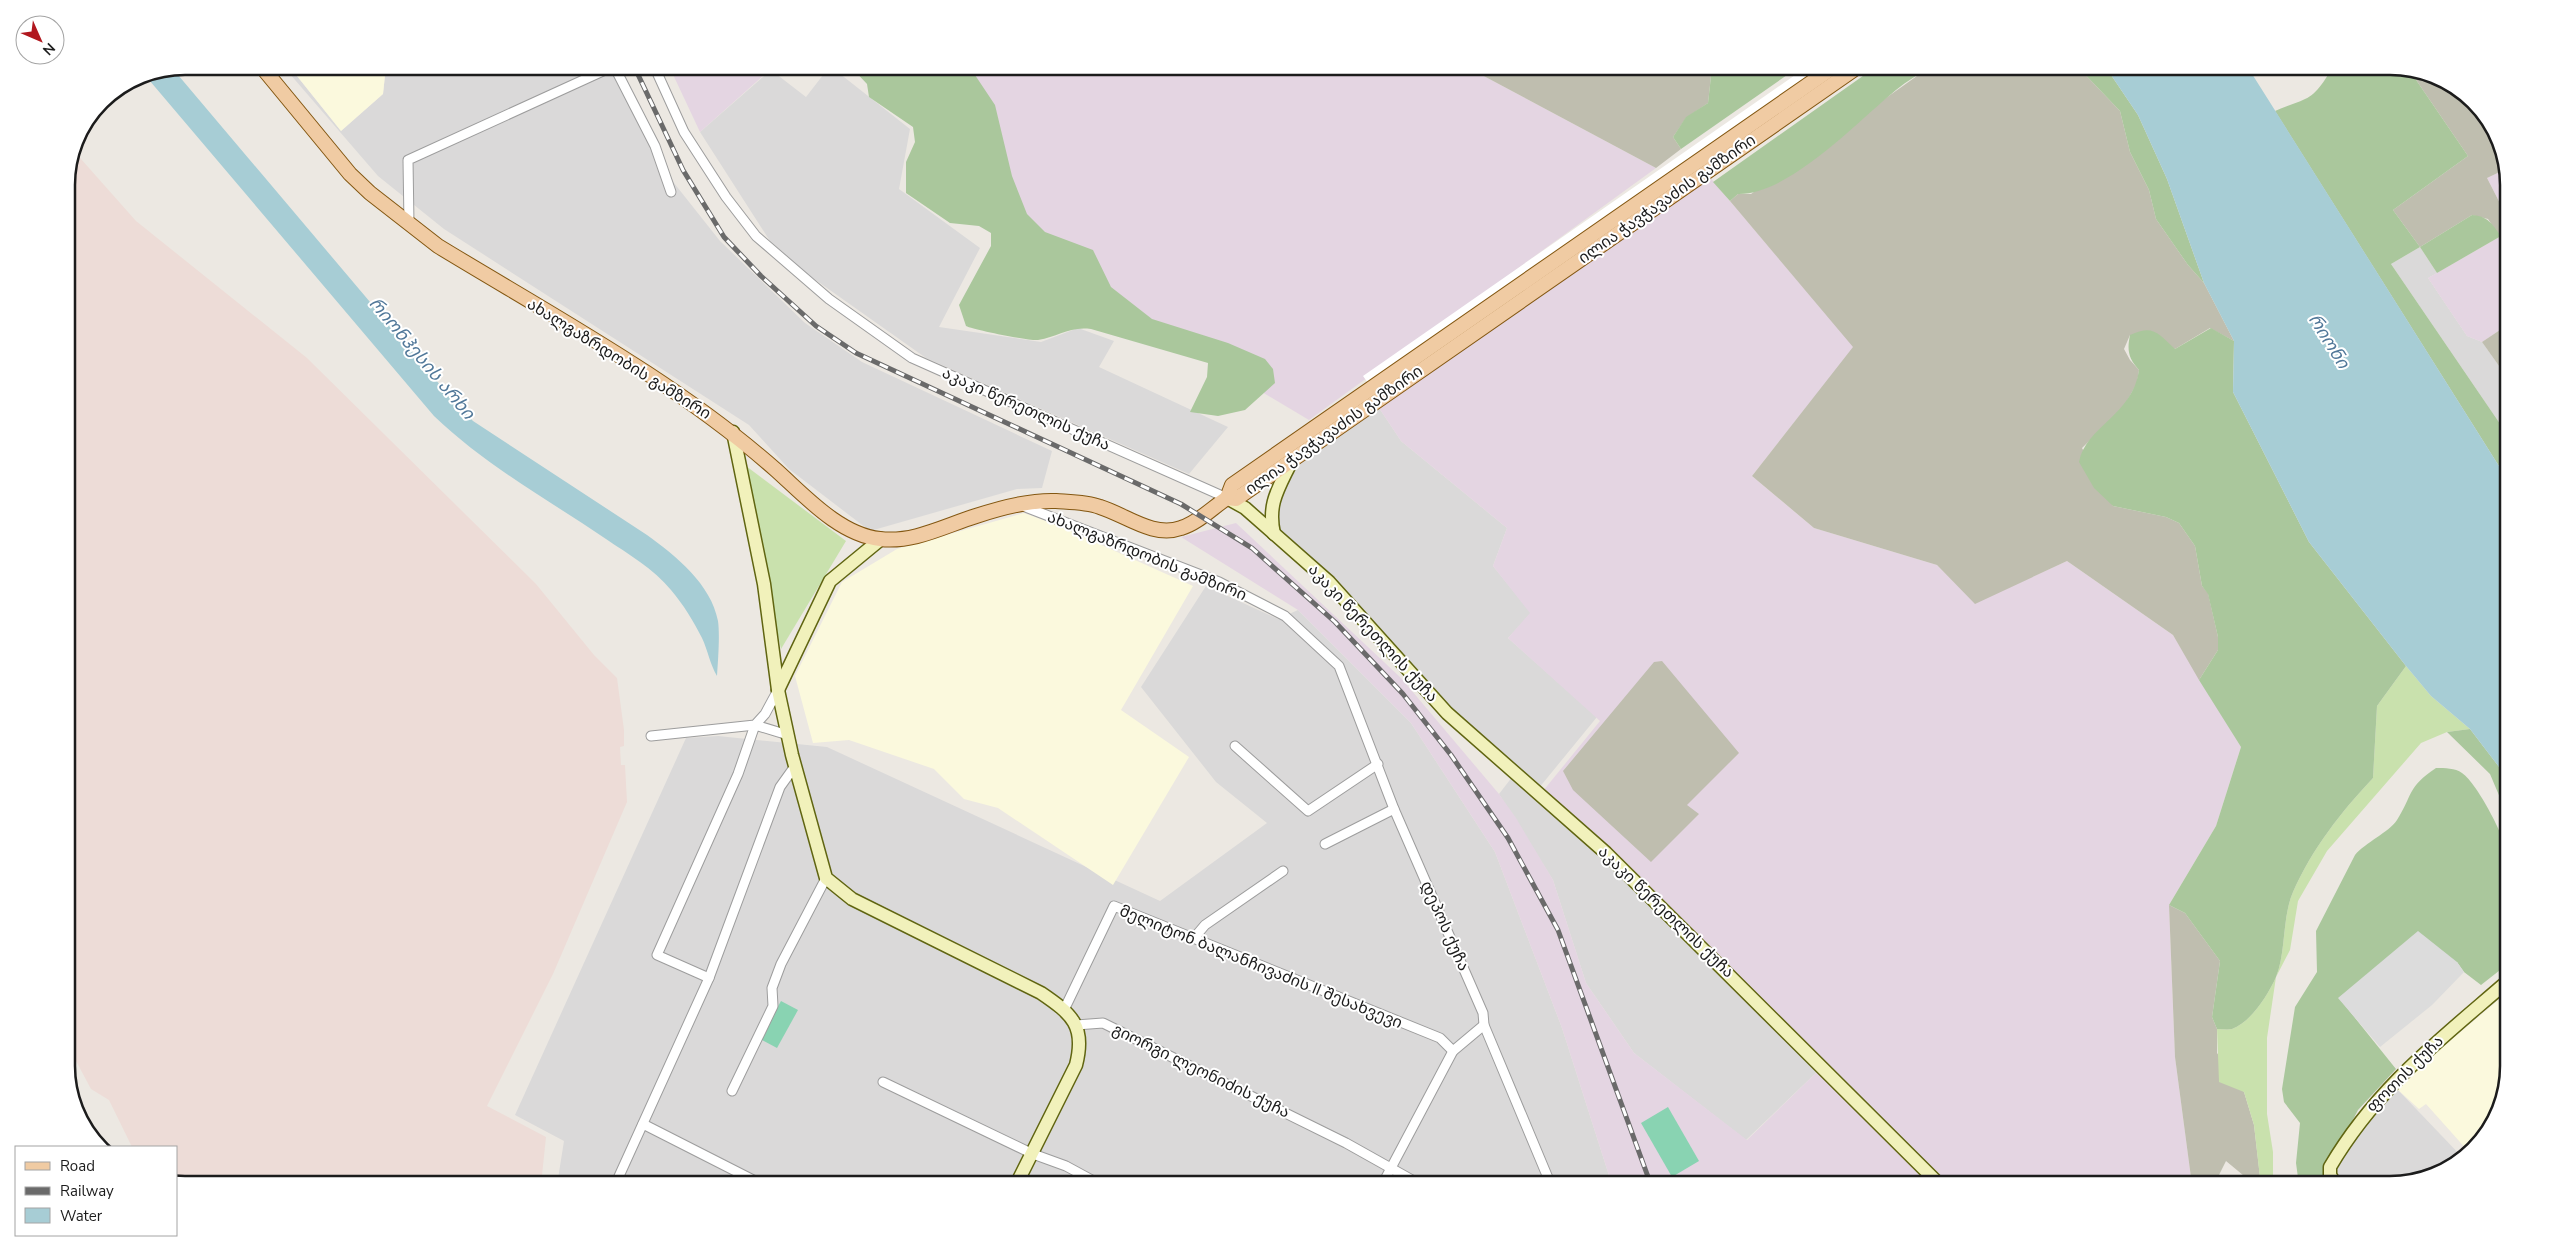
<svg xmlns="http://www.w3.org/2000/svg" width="2575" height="1251" font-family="'Nunito Sans','Noto Sans Georgian',sans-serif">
  <rect width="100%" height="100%" fill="#ece8e2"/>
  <!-- residential -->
  <g fill="#dad9d9">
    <polygon points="283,66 289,66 341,131 383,94 386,66 621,66 674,183 720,241 805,323 862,362 1052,451 1042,488 1017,489 870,531 789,469 749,425 444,229 378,176"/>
    <polygon points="830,66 910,129 899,189 980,248 939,327 1041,342 1078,328 1114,341 1099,367 1228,427 1189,474 926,358 810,276 770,241 700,132 771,70 806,97"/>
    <polygon points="2420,247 2437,273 2428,278 2467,336 2482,342 2509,380 2509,437 2391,264"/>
    <polygon points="1377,405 1401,441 1507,528 1493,566 1531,613 1508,638 1597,717 1534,794 1593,846 1819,1070 1746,1140 1634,1053 1586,983 1553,880 1499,794 1516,772 1467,728 1276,533 1277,498 1300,460"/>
    <polygon points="1206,586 1278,619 1298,610 1411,723 1495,852 1562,1028 1612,1185 557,1185 564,1141 515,1115 686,738 718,736 827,747 1160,901 1267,823 1216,782 1141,687"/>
    <polygon points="2397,1089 2462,1157 2456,1165 2390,1185 2322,1185 2353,1137"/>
  </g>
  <!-- industrial -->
  <g fill="#e4d5e2">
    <polygon points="669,66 774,66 700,132"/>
    <polygon points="932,66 1465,66 1656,168 1309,420 1210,361 1008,225"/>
    <polygon points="2506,169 2509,178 2509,221 2487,178"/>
    <polygon points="1708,175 1854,347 1752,476 1814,528 1937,565 1975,603 2067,561 2173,635 2241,747 2216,826 2169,905 2175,1057 2192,1185 1612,1185 1562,1028 1495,852 1411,723 1298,610 1181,537 1236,523 1401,678 1499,794 1516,818 1553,880 1586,983 1634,1053 1747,1140 1819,1070 1543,791 1600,721 1508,638 1530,613 1493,566 1507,528 1401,441 1377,405"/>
    <polygon points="2501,236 2509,250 2509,324 2482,342 2467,336 2428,278"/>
  </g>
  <!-- education -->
  <g fill="#fbf9dd">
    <polygon points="289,66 386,66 383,94 341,131"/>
    <polygon points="1024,513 1059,526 1193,586 1121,710 1189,757 1113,885 998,808 964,799 934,769 849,740 813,743 795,676 842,582 897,549"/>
    <polygon points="2509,991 2509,1066 2497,1118 2468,1151 2426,1104 2419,1109 2397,1089 2407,1077"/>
  </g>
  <!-- military -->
  <polygon fill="#eddcd7" points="73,150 136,221 307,358 536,584 594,655 617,678 624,730 624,746 620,747 621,765 625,765 627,802 553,974 487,1106 546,1137 541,1185 185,1185 176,1183 176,1147 132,1147 109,1100 91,1089 67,1044 66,178"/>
  <!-- construction -->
  <g fill="#bfbeaf">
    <polygon points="1465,66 1703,66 1711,76 1708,103 1686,118 1673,137 1681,149 1656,168"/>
    <polygon points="1931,66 2077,66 2120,111 2130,152 2149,190 2156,219 2188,265 2204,283 2234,341 2210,328 2175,349 2130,335 2124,349 2130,360 2139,370 2137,383 2123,408 2082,448 2113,506 2166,517 2179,523 2195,546 2202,586 2208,593 2218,637 2218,650 2199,680 2173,635 2067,561 1975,604 1937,565 1814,528 1752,476 1853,347 1730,201 1738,194 1751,194"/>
    <polygon points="2410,71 2442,78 2489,119 2506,169 2487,178 2509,221 2509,250 2488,219 2472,215 2420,247 2393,210 2468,156"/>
    <polygon points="2509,324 2509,380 2482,342"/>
    <polygon points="1662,661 1739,753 1687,805 1699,814 1651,862 1573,790 1563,771 1654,662"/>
    <polygon points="2169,905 2185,913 2220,961 2212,1017 2217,1029 2217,1053 2244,1092 2254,1125 2260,1177 2267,1185 2255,1185 2226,1161 2214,1185 2192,1185 2175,1057"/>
  </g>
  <!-- grass -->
  <g fill="#c9e1ad">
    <polygon points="742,463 846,541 781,649"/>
    <path d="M2406 666 2431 696 2470 729 2447 732 2421 743 2327 851 2298 901 2290 950 2276 977 2267 1038V1114L2273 1152V1185H2267L2260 1178 2254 1125 2244 1092 2219 1082 2217 1029C2222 1029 2228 1030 2232 1029 2251 1022 2268 995 2276 977 2286 954 2282 917 2293 892 2312 849 2341 812 2373 778L2377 706Z"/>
  </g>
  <!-- forest -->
  <g fill="#aac79c">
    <path d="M850 66H969L995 105 1012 176 1027 214 1045 232 1093 250 1111 287 1152 319 1228 343 1265 359 1273 369 1275 383 1245 410 1218 416 1190 412 1207 377 1208 363 1091 329C1069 326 1058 337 1038 340 1030 341 974 330 966 326L959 305 991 246V233L979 226 950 223 906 193V162L915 142 913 127 869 97 867 84Z"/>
    <polygon points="1703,66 1800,66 1681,149 1673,137 1686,117 1708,103 1711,76"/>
    <path d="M1877 66H1931C1919 74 1907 81 1896 90 1858 121 1789 195 1738 194L1730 201 1713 182Z"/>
    <polygon points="2077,66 2105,66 2138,115 2167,179 2204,283 2188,265 2156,219 2149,190 2130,152 2120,111"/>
    <path d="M2334 66H2390L2410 71 2468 156 2393 210 2420 247 2472 215C2488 216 2492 224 2501 236L2437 273 2420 247 2391 264 2509 437V482L2275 111C2285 106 2295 104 2305 99 2318 94 2326 77 2334 66Z"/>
    <path d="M2211 328 2234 341 2233 392 2309 542 2406 666 2377 706 2373 778C2341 812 2312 849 2293 892 2282 917 2286 954 2276 977 2268 995 2251 1022 2232 1029 2228 1030 2222 1029 2217 1029L2212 1017 2220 961 2185 913 2169 905 2216 826 2241 747 2199 680 2218 650V637L2208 594 2202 586 2195 546 2179 523 2166 517 2113 506 2094 488 2079 462C2086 426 2133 415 2139 370 2128 358 2127 350 2130 335 2153 324 2158 333 2175 349Z"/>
    <polygon points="2470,729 2509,780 2509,819 2490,774 2447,732"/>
    <path d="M2436 768C2445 768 2455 768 2462 773 2478 784 2507 841 2509 859 2512 893 2509 929 2509 963L2481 985 2464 972 2457 962 2339 998 2396 1069 2358 1110 2319 1185H2299L2296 1163 2300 1123 2284 1102 2282 1089 2295 1007 2317 972 2316 931 2355 855C2366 842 2388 833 2397 820 2413 795 2407 787 2436 768Z"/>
  </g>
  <!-- pitch -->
  <g fill="#89d3b2">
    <polygon points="781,1001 798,1010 777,1048 760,1039"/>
    <polygon points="1668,1107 1699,1161 1672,1177 1641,1123"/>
  </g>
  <!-- parking -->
  <polygon fill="#dcdcdc" points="2418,931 2457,962 2464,972 2432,1005 2380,1047 2338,998"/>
  <!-- water -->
  <g fill="#a7cdd5">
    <polygon points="2105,66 2247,66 2509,482 2509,780 2470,729 2431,696 2406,666 2309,542 2233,392 2234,341 2204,283 2167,179 2138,115"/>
    <path d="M173 69 452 399 473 421 647 535C676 556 711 584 718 621 720 635 718 661 717 676 710 664 708 651 702 638 694 622 683 604 671 590 654 569 628 554 606 539 547 499 485 465 434 416L144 74Z"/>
  </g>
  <!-- pier -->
  <polygon fill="#fff" points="1808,66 1871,66 1384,405 1363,376"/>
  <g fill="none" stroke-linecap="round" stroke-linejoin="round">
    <!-- street casing -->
    <g stroke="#9d9d9d" stroke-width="11">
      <g id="street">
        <polyline points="614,66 655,146 671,192"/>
        <polyline points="654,66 684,132 726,197 756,236 829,299 912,358 1227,498"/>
        <polyline points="409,224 408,160 614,66"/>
        <polyline points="1023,506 1219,582 1285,616 1339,666 1394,809 1483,1013 1484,1025 1551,1185"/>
        <polyline points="651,736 755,725 765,714 778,690"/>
        <polyline points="1235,746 1308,811 1378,764"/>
        <polyline points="1325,844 1394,809"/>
        <polyline points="1194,938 1205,925 1283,871"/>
        <polyline points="709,978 657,955 738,774 755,725 788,735"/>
        <polyline points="1064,1010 1114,906 1440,1038 1453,1051"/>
        <polyline points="1076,1025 1103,1023 1346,1143 1421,1185"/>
        <polyline points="883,1082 1033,1154 1066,1166 1101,1185"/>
        <polyline points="732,1091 773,1006 772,988 781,964 826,878"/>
        <polyline points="643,1124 763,1185"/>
        <polyline points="615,1185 709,978 780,787 795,766"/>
        <polyline points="1382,1185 1453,1051 1484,1025"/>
      </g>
    </g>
    <!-- secondary casing -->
    <g stroke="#606511" stroke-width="15">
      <g id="secondary">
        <path d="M733 432 764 584 778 690 792 755 826 878 852 899 1041 993C1072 1014 1086 1026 1076 1065L1016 1185"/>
        <polyline points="1227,498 1245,508 1329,582 1447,713 1606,853 1940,1185"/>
        <path d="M1274 534C1267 503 1279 488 1292 460"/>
        <polyline points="778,690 830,581 881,539"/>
        <path d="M2336 1185 2330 1175V1167C2377 1087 2440 1040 2509 980"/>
      </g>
    </g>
    <!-- primary casing -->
    <g stroke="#835711" stroke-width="16">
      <g id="primary">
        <path d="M261 66 350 174 370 193 438 246C553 316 675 381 776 470 805 496 840 535 880 539 914 543 944 526 976 516 1000 508 1031 500 1056 501 1070 502 1087 502 1100 507 1126 515 1153 538 1181 528 1198 523 1212 508 1227 498"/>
        <polyline points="1227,498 1236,499 1859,66"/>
        <polyline points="1227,498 1232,485 1835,66"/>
      </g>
    </g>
    <!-- street -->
    <use href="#street" stroke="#fff" stroke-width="9"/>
    <!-- secondary -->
    <use href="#secondary" stroke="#f1f1bb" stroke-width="12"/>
    <!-- primary -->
    <use href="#primary" stroke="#f0cba3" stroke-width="14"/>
    <!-- rail casing -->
    <g stroke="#6a6a6a" stroke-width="5">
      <polyline id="rail" points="634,66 683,170 724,237 761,276 816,326 856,353 1181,504 1252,548 1335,622 1403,694 1451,755 1508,838 1558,930 1651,1185"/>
    </g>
    <!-- rail -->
    <use href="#rail" stroke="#fff" stroke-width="3" stroke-dasharray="9" stroke-linecap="butt"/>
  </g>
  <g text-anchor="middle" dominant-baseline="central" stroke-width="4" stroke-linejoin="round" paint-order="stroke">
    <!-- street labels -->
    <g font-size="16" fill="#1c1c1c" stroke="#fff">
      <text transform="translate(1667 199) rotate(-35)">ილია ჭავჭავაძის გამზირი</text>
      <text transform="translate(619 359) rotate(32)">ახალგაზრდობის გამზირი</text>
      <text transform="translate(1026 409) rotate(24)">აკაკი წერეთლის ქუჩა</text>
      <text transform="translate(1334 430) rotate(-35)">ილია ჭავჭავაძის გამზირი</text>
      <text transform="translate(1147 556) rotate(22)">ახალგაზრდობის გამზირი</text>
      <text transform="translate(1373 633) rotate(47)">აკაკი წერეთლის ქუჩა</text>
      <text transform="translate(1666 912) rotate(44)">აკაკი წერეთლის ქუჩა</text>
      <text transform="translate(1445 926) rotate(66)">დეპოს ქუჩა</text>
      <text transform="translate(1261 967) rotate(22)">მელიტონ ბალანჩივაძის II შესახვევი</text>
      <text transform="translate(1201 1071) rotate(26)">გიორგი ლეონიძის ქუჩა</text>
      <text transform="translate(2405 1074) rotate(-45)">ფოთის ქუჩა</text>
    </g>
    <!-- water labels -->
    <g font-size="18" font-style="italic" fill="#517899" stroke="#fff">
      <text transform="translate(2329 341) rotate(58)">რიონი</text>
      <text transform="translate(422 358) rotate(50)">რიონჰესის არხი</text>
    </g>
  </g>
  <!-- crop -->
  <path d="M0 0H2575V1251H0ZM185 75H2390A110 110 0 0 1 2500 185V1066A110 110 0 0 1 2390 1176H185A110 110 0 0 1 75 1066V185A110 110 0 0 1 185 75Z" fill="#fff" fill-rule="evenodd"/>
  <path fill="none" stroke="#1c1c1c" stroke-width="2.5" d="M185 75H2390A110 110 0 0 1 2500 185V1066A110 110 0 0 1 2390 1176H185A110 110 0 0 1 75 1066V185A110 110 0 0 1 185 75Z"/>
  <!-- legend -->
  <rect x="15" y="1146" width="162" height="90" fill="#ffffff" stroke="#a4a4a4"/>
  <rect x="25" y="1162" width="25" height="8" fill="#f0cba3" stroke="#a4a4a4"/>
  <text x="60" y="1171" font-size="15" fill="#1c1c1c">Road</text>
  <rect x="25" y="1187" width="25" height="8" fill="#6a6a6a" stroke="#a4a4a4"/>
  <text x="60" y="1196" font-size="15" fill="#1c1c1c">Railway</text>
  <rect x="25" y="1208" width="25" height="15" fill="#a7cdd5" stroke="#a4a4a4"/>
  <text x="60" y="1221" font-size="15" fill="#1c1c1c">Water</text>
  <!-- north arrow -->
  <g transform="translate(40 40) rotate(135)"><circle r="24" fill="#ffffff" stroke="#a4a4a4"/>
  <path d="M0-4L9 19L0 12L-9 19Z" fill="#b1171e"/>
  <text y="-8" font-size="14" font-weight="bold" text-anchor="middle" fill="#1c1c1c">N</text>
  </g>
</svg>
